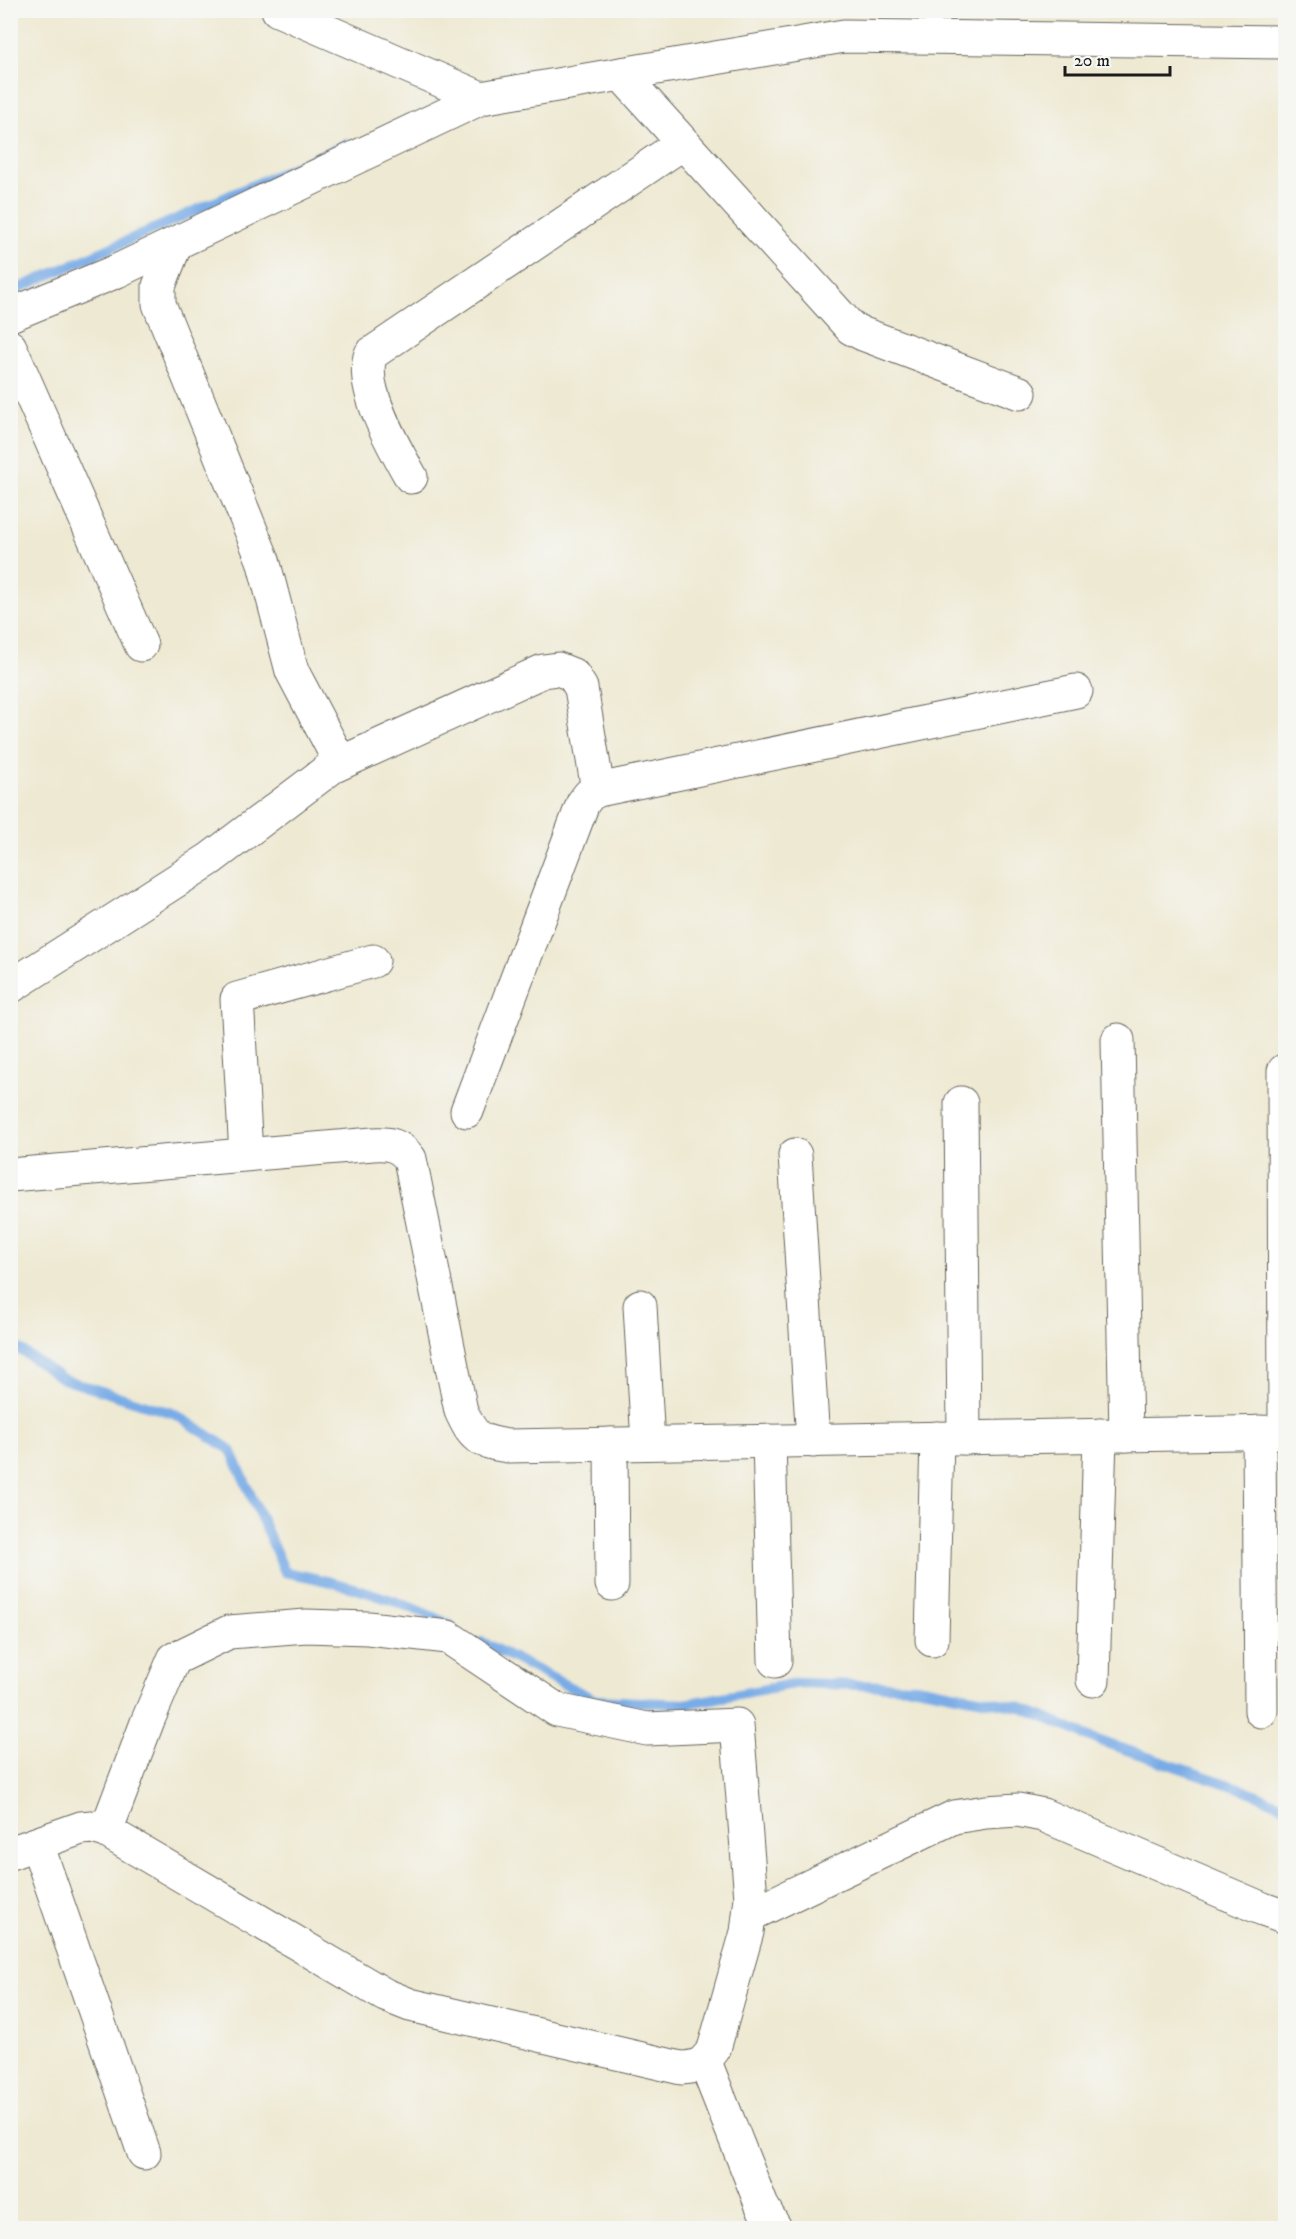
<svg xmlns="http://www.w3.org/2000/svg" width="1296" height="2239" font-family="'IM FELL DW Pica',serif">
  <rect width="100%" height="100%" fill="#f6f6f2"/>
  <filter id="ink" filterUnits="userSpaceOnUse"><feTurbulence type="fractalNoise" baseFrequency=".0167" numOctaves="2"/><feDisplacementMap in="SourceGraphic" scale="12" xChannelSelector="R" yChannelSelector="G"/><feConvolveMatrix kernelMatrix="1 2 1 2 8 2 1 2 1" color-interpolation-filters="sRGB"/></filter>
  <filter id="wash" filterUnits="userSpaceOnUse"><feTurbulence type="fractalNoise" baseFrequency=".008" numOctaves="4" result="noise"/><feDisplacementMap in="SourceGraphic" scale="24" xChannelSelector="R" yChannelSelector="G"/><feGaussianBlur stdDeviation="1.35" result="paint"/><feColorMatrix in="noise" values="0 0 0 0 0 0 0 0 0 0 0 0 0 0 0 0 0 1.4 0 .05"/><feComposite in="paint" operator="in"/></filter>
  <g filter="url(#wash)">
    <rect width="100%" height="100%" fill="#eee9d2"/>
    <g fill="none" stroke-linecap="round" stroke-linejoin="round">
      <!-- stream -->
      <g stroke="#79ace6" stroke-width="10">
        <polyline points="10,292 347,144"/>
        <path d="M10 1343 63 1379 175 1414 231 1450 285 1572C339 1582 401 1600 450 1625"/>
        <polyline points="482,1642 595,1700 685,1704 798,1683 916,1687 1020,1707 1097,1740 1245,1790 1286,1807"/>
      </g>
    </g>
  </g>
  <g filter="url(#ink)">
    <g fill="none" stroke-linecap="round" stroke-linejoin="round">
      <!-- minor casing -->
      <g stroke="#66645c" stroke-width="35">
        <g id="minor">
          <polyline points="278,10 481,98"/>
          <polyline points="621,74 851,328 863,334 1020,393"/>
          <polyline points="176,243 159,286 159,304 263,560 292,671 340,762"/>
          <polyline points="10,315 117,271 481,98 844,36 1286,42"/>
          <polyline points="10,347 141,645"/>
          <path d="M411 477C395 449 358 386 371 354L683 143"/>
          <polyline points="10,987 210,859 332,767 543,671 558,669 573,675 581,688 598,790"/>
          <polyline points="1118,1040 1126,1435"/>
          <polyline points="1284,1071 1285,1432"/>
          <polyline points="961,1103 964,1438"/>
          <polyline points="467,1111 583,803 589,795 598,790 1076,691"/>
          <polyline points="246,1154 237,999 373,961"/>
          <polyline points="795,1155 813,1441"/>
          <path d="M10 1175 373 1144C390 1143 400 1145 410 1159L461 1411C474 1439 478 1441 508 1446L1286 1432"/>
          <polyline points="640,1306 648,1443"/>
          <polyline points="1259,1432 1261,1711"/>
          <polyline points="769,1441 775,1661"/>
          <polyline points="611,1444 612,1584"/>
          <polyline points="932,1640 937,1438"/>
          <polyline points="1093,1680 1100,1435"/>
          <polyline points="37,1844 144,2153"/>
          <path d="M10 1853 81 1828 92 1827 106 1831 385 1995 410 2005 681 2068C700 2067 703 2064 714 2049L747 1932 751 1898 737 1725 647 1729 557 1710 448 1637 368 1628 306 1626 229 1632 174 1659 148 1720 106 1831"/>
          <polyline points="750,1915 954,1817 986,1812 1018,1810 1043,1815 1263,1909 1286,1917"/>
          <polyline points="705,2062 762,2206 775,2228"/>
        </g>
      </g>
      <!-- minor -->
      <use href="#minor" stroke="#fff" stroke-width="33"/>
    </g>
  </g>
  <!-- margin -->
  <rect width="1296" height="2239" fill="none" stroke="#f6f6f2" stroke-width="36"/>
  <!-- scale -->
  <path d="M1065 66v9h105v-9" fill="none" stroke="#1c1c1c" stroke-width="3"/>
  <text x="1074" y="66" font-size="18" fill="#1c1c1c" stroke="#f6f6f2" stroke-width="4.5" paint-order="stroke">20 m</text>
</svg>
